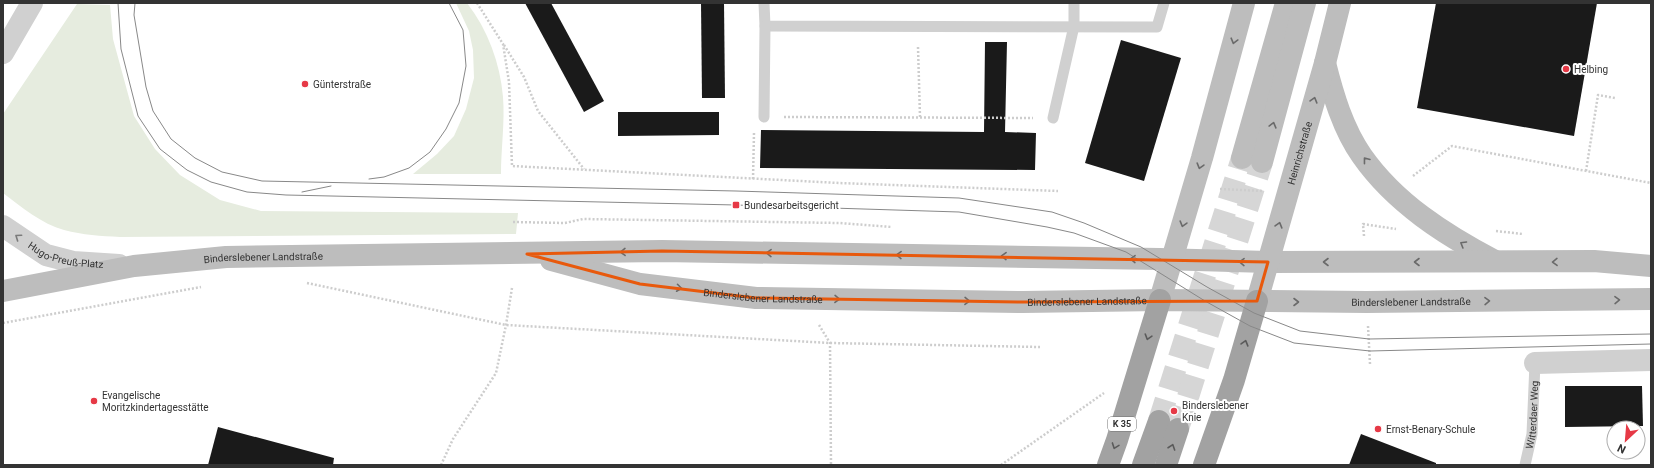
<svg xmlns="http://www.w3.org/2000/svg" width="1654" height="468" font-family="Roboto,sans-serif">
  <rect width="100%" height="100%" fill="#fff"/>
  <!-- green -->
  <g fill="#e6ecdf">
    <path d="M456 3H467C488 30 500 63 503 97 505 122 501 149 501 174H413L437 154 454 136 466 109 474 78 473 50 469 31Z"/>
    <path d="M77 4 110 5 113 39 134 116 155 149 180 175 220 200 261 211 518 213 516 234 120 237C101 236 83 235 64 230 42 224 21 207 3 193V114Z"/>
  </g>
  <!-- building -->
  <g fill="#1a1a1a">
    <polygon points="525,3 551,3 604,101 584,112"/>
    <polygon points="701,3 724,3 725,98 702,98"/>
    <polygon points="1436,3 1597,3 1574,136 1417,108"/>
    <polygon points="1121,40 1181,58 1144,181 1085,163"/>
    <polygon points="985,42 1007,42 1005,132 1036,133 1035,170 760,168 761,130 984,132"/>
    <polygon points="618,112 719,112 719,135 618,136"/>
    <polygon points="1565,386 1642,386 1643,426 1565,427"/>
    <polygon points="218,427 334,458 333,465 208,465"/>
    <polygon points="1361,434 1436,463 1436,465 1349,465"/>
  </g>
  <g fill="none" stroke-linecap="round" stroke-linejoin="round">
    <!-- secondary-tunnel -->
    <g stroke="#d6d6d6" stroke-width="22" stroke-dasharray="22 11" stroke-linecap="butt">
      <polyline points="1159,421 1242,158"/>
      <polyline points="1178,429 1262,162"/>
    </g>
    <!-- path -->
    <g stroke="#cdcdcd" stroke-width="2.5" stroke-dasharray="2 2" stroke-linecap="butt">
      <polyline points="477,3 503,44 509,82 512,166 839,183 1058,191"/>
      <polyline points="504,45 524,77 538,111 584,169"/>
      <polyline points="918,47 920,117"/>
      <polyline points="784,117 1033,118"/>
      <polyline points="1586,171 1598,95 1615,98"/>
      <polyline points="1413,176 1452,146 1651,183"/>
      <polyline points="753,179 754,133"/>
      <polyline points="1220,189 1263,191"/>
      <polyline points="513,222 565,223 583,219 839,223 892,227"/>
      <polyline points="1496,231 1523,234"/>
      <polyline points="1364,236 1363,224 1396,229"/>
      <polyline points="307,283 506,325 830,343 1040,347"/>
      <polyline points="3,323 201,287"/>
      <polyline points="819,325 830,343 831,465"/>
      <polyline points="1368,326 1370,364"/>
      <polyline points="441,465 453,439 496,373 506,325 512,288"/>
      <polyline points="1001,465 1104,393"/>
    </g>
    <!-- service -->
    <g stroke="#d0d0d0" stroke-width="11">
      <polyline points="764,3 765,26 1157,27 1164,3"/>
      <polyline points="764,117 765,26"/>
      <polyline points="1053,118 1074,26 1074,3"/>
      <path id="s1" d="M1525 465 1532 434 1535 363"/>
    </g>
    <!-- minor -->
    <g stroke="#d0d0d0" stroke-width="22">
      <polyline points="3,53 32,3"/>
      <path id="s2" d="M3 226 46 255 73 262 119 265"/>
      <polyline points="1535,363 1651,360"/>
    </g>
    <!-- secondary -->
    <g stroke="#bdbdbd" stroke-width="22">
      <path d="M1325 63C1333 95 1343 129 1362 156 1395 203 1445 235 1495 261"/>
      <polyline points="1242,158 1286,3"/>
      <polyline points="1262,162 1305,3"/>
      <path id="s3" d="M551 260 640 284 756 298 1023 302 1160 300 1367 302 1651 299"/>
      <path id="s4" d="M3 291 134 266 226 257 662 251 1160 259 1268 262 1594 261 1651 266"/>
      <polyline points="1160,300 1202,158 1244,3"/>
      <path id="s5" d="M1257 301 1325 63 1340 3"/>
    </g>
    <!-- trunk -->
    <g stroke="#a2a2a2" stroke-width="22">
      <polyline points="1108,465 1117,440 1160,300"/>
      <polyline points="1143,465 1159,421"/>
      <polyline points="1166,465 1178,429"/>
      <polyline points="1204,465 1234,380 1257,301"/>
    </g>
    <!-- tram -->
    <g stroke="#888" stroke-width="1">
      <polyline points="118,3 121,49 138,116 160,149 187,170 211,182 247,192 286,195 736,205 959,212 1047,227 1074,233 1126,252 1205,301 1250,326 1294,343 1370,351 1651,344"/>
      <polyline points="135,3 134,15 146,87 153,111 171,139 195,158 222,172 262,181 736,191 959,198 1052,212 1084,223 1141,247 1207,287 1254,313 1300,331 1369,339 1651,334"/>
      <polyline points="369,179 384,177 409,168 430,152 446,129 459,103 466,66 463,30 449,3"/>
      <polyline points="302,192 331,186"/>
    </g>
  </g>
  <!-- one-way arrows -->
  <defs><path id="oneway-chevron" d="M-2-3.5L2.5 0L-2 3.5" fill="none" stroke-width="1.6" stroke-linecap="round" stroke-linejoin="round"/></defs>
  <g stroke="#6a6a6a">
    <use href="#oneway-chevron" transform="translate(1234 41) rotate(105)"/>
    <use href="#oneway-chevron" transform="translate(1314 100) rotate(-74)"/>
    <use href="#oneway-chevron" transform="translate(1273 125) rotate(-75)"/>
    <use href="#oneway-chevron" transform="translate(1366 160) rotate(-128)"/>
    <use href="#oneway-chevron" transform="translate(1200 166) rotate(106)"/>
    <use href="#oneway-chevron" transform="translate(1183 224) rotate(106)"/>
    <use href="#oneway-chevron" transform="translate(1279 225) rotate(-74)"/>
    <use href="#oneway-chevron" transform="translate(1463 244) rotate(-149)"/>
    <use href="#oneway-chevron" transform="translate(623 252) rotate(179)"/>
    <use href="#oneway-chevron" transform="translate(769 253) rotate(-179)"/>
    <use href="#oneway-chevron" transform="translate(899 255) rotate(-179)"/>
    <use href="#oneway-chevron" transform="translate(1004 256) rotate(-179)"/>
    <use href="#oneway-chevron" transform="translate(1133 259) rotate(-179)"/>
    <use href="#oneway-chevron" transform="translate(1242 262) rotate(-179)"/>
    <use href="#oneway-chevron" transform="translate(1326 262) rotate(-180)"/>
    <use href="#oneway-chevron" transform="translate(1417 262) rotate(-180)"/>
    <use href="#oneway-chevron" transform="translate(1555 262) rotate(179)"/>
    <use href="#oneway-chevron" transform="translate(679 288) rotate(7)"/>
    <use href="#oneway-chevron" transform="translate(837 299) rotate(1)"/>
    <use href="#oneway-chevron" transform="translate(1617 300) rotate(-1)"/>
    <use href="#oneway-chevron" transform="translate(967 301) rotate(1)"/>
    <use href="#oneway-chevron" transform="translate(1487 301) rotate(-1)"/>
    <use href="#oneway-chevron" transform="translate(1296 302)"/>
  </g>
  <use stroke="#7a7a7a" href="#oneway-chevron" transform="translate(18 237) rotate(-145)"/>
  <g stroke="#5a5a5a">
    <use href="#oneway-chevron" transform="translate(1148 337) rotate(107)"/>
    <use href="#oneway-chevron" transform="translate(1245 343) rotate(-74)"/>
    <use href="#oneway-chevron" transform="translate(1115 446) rotate(110)"/>
    <use href="#oneway-chevron" transform="translate(1172 447) rotate(-71)"/>
  </g>
  <!-- marked area -->
  <path fill="none" stroke="#e8590c" stroke-width="3" stroke-linejoin="round" d="M662 251 1268 262 1257 301 1023 302 756 298 640 284 527 254Z"/>
  <!-- markers -->
  <g fill="#e63946" stroke="#fff" stroke-width="1.5">
    <circle cx="1566" cy="69" r="4"/>
    <circle cx="305" cy="84" r="4"/>
    <rect x="732" y="201" width="8" height="8" rx="2"/>
    <circle cx="94" cy="401" r="4"/>
    <circle cx="1174" cy="411" r="4"/>
    <circle cx="1378" cy="429" r="4"/>
  </g>
  <g text-anchor="middle" dominant-baseline="central" stroke-width="4" stroke-linejoin="round" paint-order="stroke">
    <!-- shield labels -->
    <rect fill="#fff" stroke="#707070" stroke-width="1" x="1108" y="417" width="28" height="14" rx="3"/>
    <g font-size="9" font-weight="bold" fill="#333">
      <text x="1122" y="424">K 35</text>
    </g>
    <!-- poi labels -->
    <g font-size="10" fill="#333" stroke="#fff" text-anchor="start">
      <text x="1574" y="69">Helbing</text>
      <text x="313" y="84">Günterstraße</text>
      <text x="744" y="205">Bundesarbeitsgericht</text>
      <text x="102" y="395">Evangelische<tspan x="102" dy="12">Moritzkindertagesstätte</tspan></text>
      <text x="1182" y="405">Binderslebener<tspan x="1182" dy="12">Knie</tspan></text>
      <text x="1386" y="429">Ernst-Benary-Schule</text>
    </g>
    <!-- street labels -->
    <g font-size="10" fill="#333" stroke="#fff">
      <text stroke="none"><textPath href="#s5" startOffset="154">Heinrichstraße</textPath></text>
      <text stroke="none"><textPath href="#s2" startOffset="71">Hugo-Preuß-Platz</textPath></text>
      <text stroke="none"><textPath href="#s4" startOffset="263">Binderslebener Landstraße</textPath></text>
      <text stroke="none"><textPath href="#s3" startOffset="216">Binderslebener Landstraße</textPath></text>
      <text stroke="none"><textPath href="#s3" startOffset="540">Binderslebener Landstraße</textPath></text>
      <text stroke="none"><textPath href="#s3" startOffset="864">Binderslebener Landstraße</textPath></text>
      <text stroke="none"><textPath href="#s1" startOffset="51">Witterdaer Weg</textPath></text>
    </g>
  </g>
  <!-- border -->
  <rect width="1654" height="468" fill="none" stroke="#333333" stroke-width="8"/>
  <!-- north arrow -->
  <g transform="translate(1626 440) rotate(206)"><circle r="19" fill="#ffffff" stroke="#adadad"/>
  <path d="M0-3L7 15L0 10L-7 15Z" fill="#e63946"/>
  <text y="-6" font-size="11" font-weight="bold" text-anchor="middle" fill="#333333">N</text>
  </g>
</svg>
